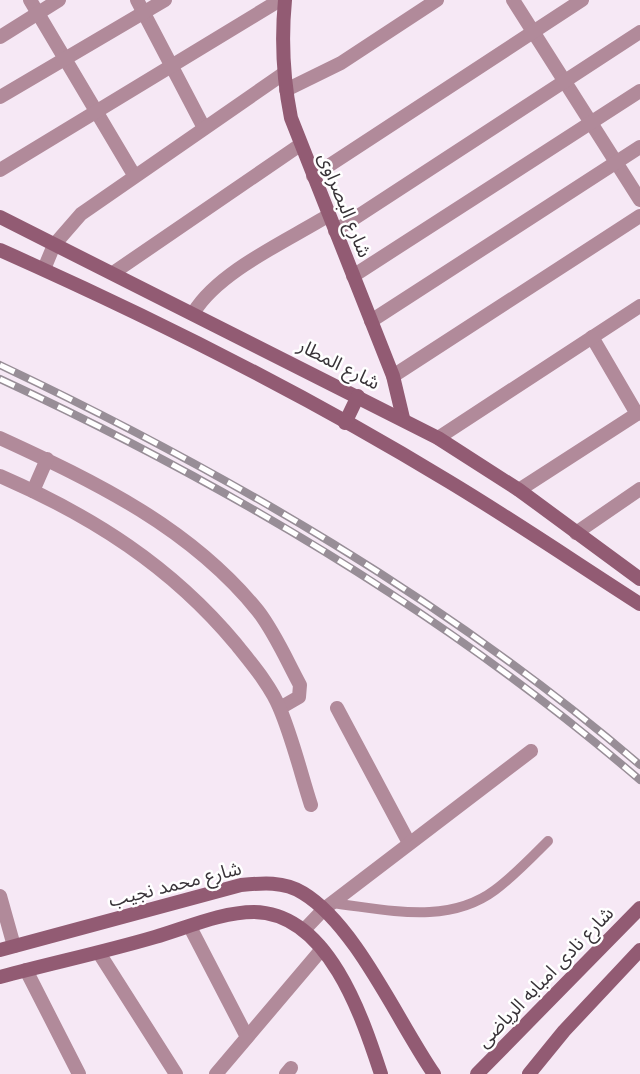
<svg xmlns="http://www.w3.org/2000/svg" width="640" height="1074" font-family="Inter,'Noto Sans Arabic',sans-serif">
  <rect width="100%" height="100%" fill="#f6e8f5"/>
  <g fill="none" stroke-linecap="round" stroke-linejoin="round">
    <!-- lane -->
    <path stroke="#b18a9a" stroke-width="10" d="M331 903C386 909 447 926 495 890 514 876 531 858 548 841"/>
    <!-- street -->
    <g stroke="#b18a9a" stroke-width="14">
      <polyline points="30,0 134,175"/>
      <polyline points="137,0 204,128"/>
      <polyline points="513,0 640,200"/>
      <polyline points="0,37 59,0"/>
      <polyline points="286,90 341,63 437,0"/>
      <polyline points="0,97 165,0"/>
      <polyline points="0,170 280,0"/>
      <polyline points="313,176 582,0"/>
      <polyline points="335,231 640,32"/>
      <polyline points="44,269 54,245 81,214 283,74"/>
      <polyline points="113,273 300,145"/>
      <polyline points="353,276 640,91"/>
      <path d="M194 312C219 271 287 241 329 215"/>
      <polyline points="371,321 640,147"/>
      <polyline points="592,337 637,414"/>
      <polyline points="393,376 640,216"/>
      <path d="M0 438C96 482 191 528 258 611 275 633 287 661 300 685L299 697 280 708"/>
      <polyline points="438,438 640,306"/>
      <path d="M0 476C92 516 171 566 236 644 251 663 271 686 280 709 293 740 301 774 311 805"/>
      <polyline points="519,490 640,412"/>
      <polyline points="33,491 47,459"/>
      <polyline points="576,533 640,489"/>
      <polyline points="337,708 409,843"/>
      <polyline points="0,896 14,946"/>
      <polyline points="190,927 247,1037"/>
      <polyline points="304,930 324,909 531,751"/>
      <polyline points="99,953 176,1074"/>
      <polyline points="26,970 79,1074"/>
      <polyline points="216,1074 322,949"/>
      <polyline points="286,1074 291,1068"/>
    </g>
    <!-- secondary -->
    <g stroke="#925b73" stroke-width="14">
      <path d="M285 0C281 41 283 78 291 118L393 376 403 418"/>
      <polyline points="0,217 438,438 519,490 640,579"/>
      <path d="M0 250C153 318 305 394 448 481 513 520 576 563 640 604"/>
      <polyline points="345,423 358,396"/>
      <path d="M0 950 241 885C262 883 284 881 303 893 356 925 398 1022 434 1074"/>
      <path d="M0 977C52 963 104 952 155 937 186 928 222 912 254 912 328 913 362 1016 381 1074"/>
      <polyline points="477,1074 640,908"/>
      <polyline points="529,1074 564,1031 640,950"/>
    </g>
    <!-- rail casing -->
    <g stroke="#988e97" stroke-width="8">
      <g id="rail">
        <path d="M0 365C228 473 448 601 640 765"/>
        <path d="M0 379C229 485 448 615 640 780"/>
      </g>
    </g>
    <!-- rail -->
    <use href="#rail" stroke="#fff" stroke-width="5" stroke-dasharray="16" stroke-linecap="butt"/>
  </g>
  <g text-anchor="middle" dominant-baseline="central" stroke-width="5" stroke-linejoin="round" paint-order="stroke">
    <!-- street labels -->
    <g font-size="19" fill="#383338" stroke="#fff">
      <text transform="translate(345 205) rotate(68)">شارع البصراوى</text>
      <text transform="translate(339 364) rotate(27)">شارع المطار</text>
      <text transform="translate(175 884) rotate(-14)">شارع محمد نجيب</text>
      <text transform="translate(545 977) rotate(-46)">شارع نادى امبابه الرياضى</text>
    </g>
  </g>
</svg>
